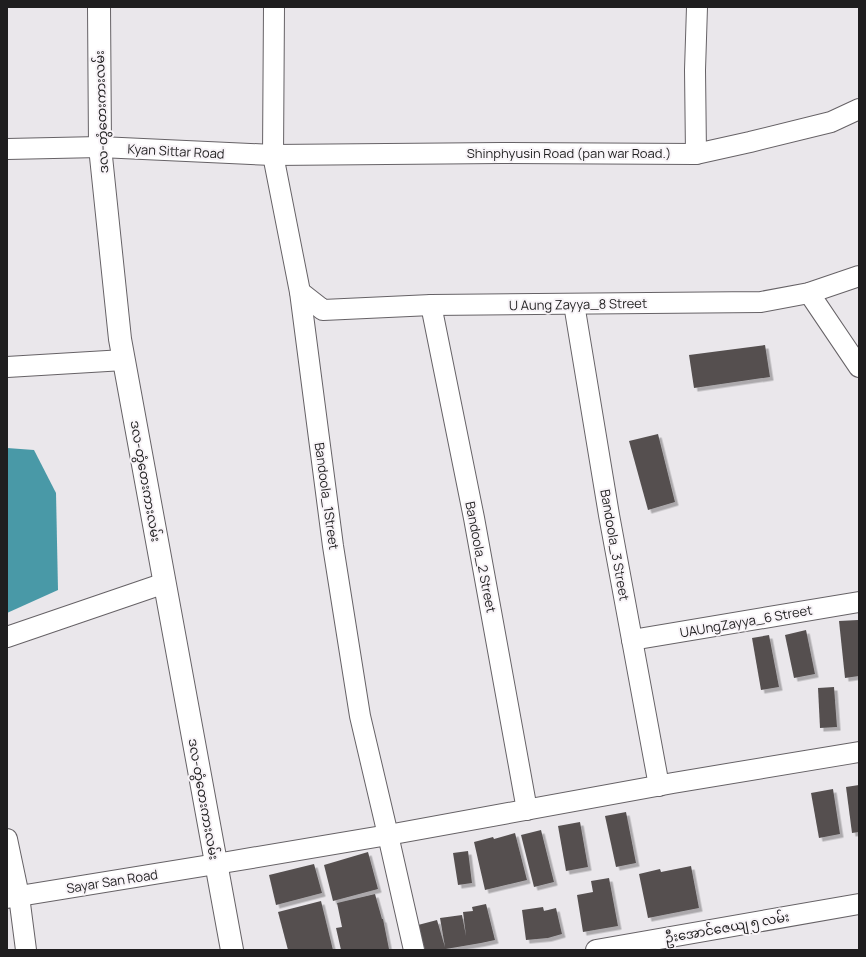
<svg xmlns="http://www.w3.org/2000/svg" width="866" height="957" font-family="Manrope,'Noto Sans Myanmar',sans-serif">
  <defs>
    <filter id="shadow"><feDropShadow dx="3.5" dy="3.5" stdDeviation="0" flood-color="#0004"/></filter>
  </defs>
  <rect width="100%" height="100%" fill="#eae7eb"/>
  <!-- water -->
  <polygon fill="#4999a7" points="7,448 34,450 56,493 58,590 7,613"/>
  <!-- building -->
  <g fill="#555050" filter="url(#shadow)">
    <polygon points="765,345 770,377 694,388 689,355"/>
    <polygon points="658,434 675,502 648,510 629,441"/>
    <polygon points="858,620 859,676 845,678 839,621"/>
    <polygon points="806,630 815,674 794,678 785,635"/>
    <polygon points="769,635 779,687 761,690 752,638"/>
    <polygon points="834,687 837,727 820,728 818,688"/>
    <polygon points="859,785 859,832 852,833 846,787"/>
    <polygon points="833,789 840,834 819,838 811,793"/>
    <polygon points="626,812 636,863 616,867 605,816"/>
    <polygon points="580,822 588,867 566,871 558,826"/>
    <polygon points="541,830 554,882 534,887 521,835"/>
    <polygon points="515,833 527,880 485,890 474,842 493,837 494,839"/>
    <polygon points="468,851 472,883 458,885 453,853"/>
    <polygon points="368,852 378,889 333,901 324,865"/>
    <polygon points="314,864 322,893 276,905 269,875"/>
    <polygon points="691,866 699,908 648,918 639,874 660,869 661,872"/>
    <polygon points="609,878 618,926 583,932 577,895 593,892 591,881"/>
    <polygon points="375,894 382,919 383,919 389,949 382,950 341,950 336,928 342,927 337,903"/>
    <polygon points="321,901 333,950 288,950 278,912"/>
    <polygon points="486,904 495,940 481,943 440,950 425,950 418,925 437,920 445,947 440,918 462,915 466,936 463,912 473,911 472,907"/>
    <polygon points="543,907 544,911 556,908 562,934 548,938 526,940 522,910"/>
  </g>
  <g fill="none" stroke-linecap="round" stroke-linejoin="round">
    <!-- minor casing -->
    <g stroke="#666266" stroke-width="22">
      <g id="minor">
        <polyline points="274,7 273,155 300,292 333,546 360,716 388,835 414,950"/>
        <polyline points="7,149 100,147 273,155 501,153 696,154 750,142 831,122 859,109"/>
        <polyline points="696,154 695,70 697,7"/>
        <polyline points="300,292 323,310 431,305 761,302 809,293 859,276"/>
        <polyline points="809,293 859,367"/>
        <polyline points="574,304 609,515 659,786"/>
        <polyline points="431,305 474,518 527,810"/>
        <polyline points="7,367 124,360"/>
        <polyline points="7,637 165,583"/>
        <polyline points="632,640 859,602"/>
        <polyline points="7,839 19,896 26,950"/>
        <polyline points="7,898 216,864 388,835 673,783 859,752"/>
        <polyline points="596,950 859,904"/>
      </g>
    </g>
    <!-- major casing -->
    <g stroke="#666266" stroke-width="24">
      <polyline id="major" points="99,7 100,147 120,339 232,950"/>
    </g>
    <!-- minor -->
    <use href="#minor" stroke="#fff" stroke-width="20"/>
    <!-- major -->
    <use href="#major" stroke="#fff" stroke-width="22"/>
  </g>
  <g text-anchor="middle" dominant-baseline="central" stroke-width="4" stroke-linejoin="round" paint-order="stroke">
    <!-- street labels -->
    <g font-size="13" fill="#1f1e1f" stroke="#f8f4f8">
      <text transform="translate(101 112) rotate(-92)">ဒလ-တွံတေးကားလမ်း</text>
      <text transform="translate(176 151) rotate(3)">Kyan Sittar Road</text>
      <text x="569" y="153">Shinphyusin Road (pan war Road.)</text>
      <text transform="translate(578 304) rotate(-1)">U Aung Zayya_8 Street</text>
      <text transform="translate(146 481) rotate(80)">ဒလ-တွံတေးကားလမ်း</text>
      <text transform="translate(327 496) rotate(82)">Bandoola_1Street</text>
      <text transform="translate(615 545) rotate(80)">Bandoola_3 Street</text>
      <text transform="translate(481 557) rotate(79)">Bandoola_2 Street</text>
      <text transform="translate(746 621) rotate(-10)">UAUngZayya_6 Street</text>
      <text transform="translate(204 799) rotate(80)">ဒလ-တွံတေးကားလမ်း</text>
      <text transform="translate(112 881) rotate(-9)">Sayar San Road</text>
      <text transform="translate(727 927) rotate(-10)">ဦးအောင်ဇေယျ ၅ လမ်း</text>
    </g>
  </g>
  <!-- border -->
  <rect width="866" height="957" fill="none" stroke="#1f1e1f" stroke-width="16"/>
</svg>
